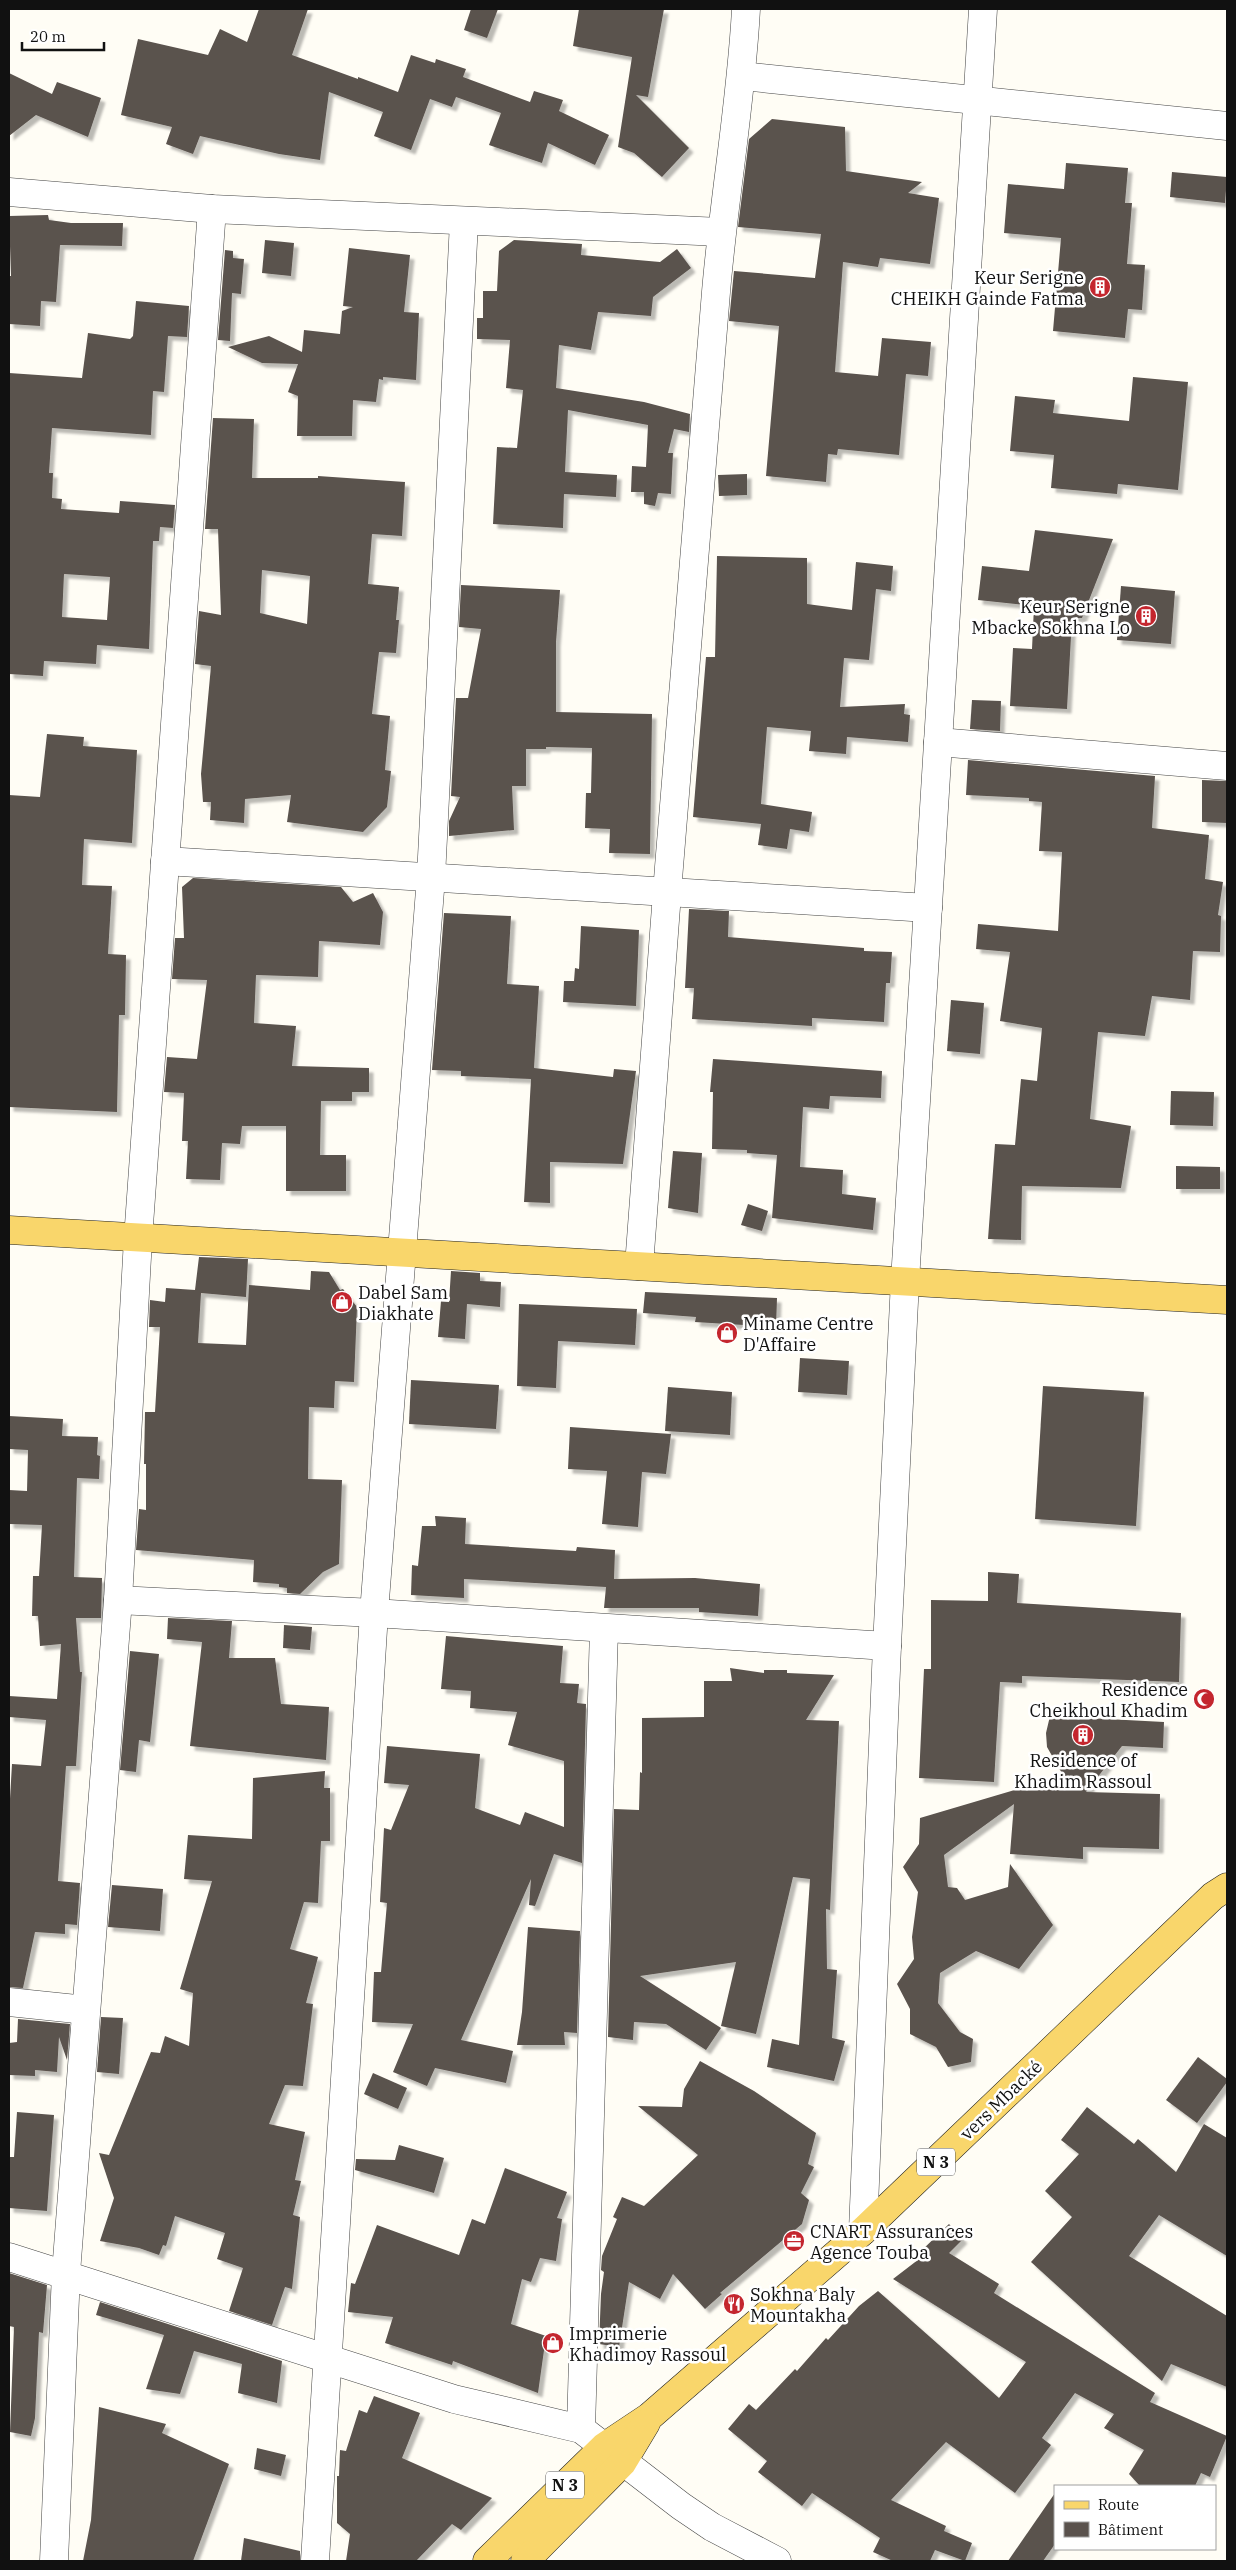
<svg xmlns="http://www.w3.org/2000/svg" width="1236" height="2570" font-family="'IBM Plex Serif',serif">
  <defs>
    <filter id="shadow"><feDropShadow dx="4.5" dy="4.5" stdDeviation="1" flood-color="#0004"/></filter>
  </defs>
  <rect width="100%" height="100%" fill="#fffdf5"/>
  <!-- building -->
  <g fill="#5a524d" fill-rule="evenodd" filter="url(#shadow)">
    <polygon points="259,9 308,9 292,55 358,79 358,77 398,92 411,55 435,63 436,59 466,69 463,77 530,102 534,91 563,100 559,111 609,135 595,165 548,143 542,163 489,145 501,113 456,97 452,107 430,99 411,150 374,136 383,112 329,92 320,160 279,154 200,136 193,154 166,144 172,127 121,115 138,39 208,55 220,29 247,42"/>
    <polygon points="471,9 498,9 487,38 464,30"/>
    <polygon points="579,9 664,9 648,97 636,95 689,148 662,177 634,153 618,147 632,57 573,46"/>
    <polygon points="9,73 52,94 57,82 101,98 88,137 36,115 9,136"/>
    <polygon points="772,119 845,127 846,171 922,182 908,193 939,198 930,264 880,258 878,267 843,262 835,372 878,376 882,338 931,342 928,376 906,374 899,455 838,449 837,455 828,454 826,482 766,476 779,326 729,321 734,271 815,278 821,234 738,227 749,139"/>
    <polygon points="1066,163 1128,168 1125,203 1132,203 1127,264 1145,265 1142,310 1128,309 1125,338 1053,331 1061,238 1004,233 1008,184 1064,189"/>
    <polygon points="1172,172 1227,177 1225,203 1170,197"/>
    <polygon points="48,215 49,220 71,223 123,223 122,246 60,245 56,302 41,301 40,326 9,324 9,276 11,276 9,216"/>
    <polygon points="265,240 294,243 291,276 262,273"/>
    <polygon points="514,240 582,244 581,255 660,262 677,249 691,268 653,297 651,316 598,312 591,350 559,345 556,388 644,402 690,414 689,432 674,429 668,453 673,453 671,494 658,493 655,506 644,504 644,492 631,492 632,466 646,467 648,425 568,410 565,472 617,475 616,497 564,494 563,528 493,524 497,447 517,448 523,390 506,388 510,340 477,339 477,318 483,318 483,291 497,291 499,251"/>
    <polygon points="349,248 410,255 404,312 419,313 416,380 383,377 383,380 379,379 376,402 353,400 352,436 297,436 298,396 288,392 298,364 262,363 228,347 269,336 302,352 304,330 340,334 342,311 353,307 343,306"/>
    <polygon points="225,250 233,251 233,258 244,259 241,294 232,293 230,341 218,340"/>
    <path d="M136 301 189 306 187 337 168 336 164 392 153 391 151 435 52 428 49 473H53L52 498 62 499 61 509 119 513 120 501 175 505 173 528 160 527 159 541H153L149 649 97 645 96 664 44 661 43 676 9 674V373L82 378 88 333 130 339 133 336ZM64 574 110 577 107 620 62 617Z"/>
    <polygon points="1133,377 1188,382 1178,490 1118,484 1117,494 1051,488 1054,455 1010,451 1015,396 1055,400 1053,413 1129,421"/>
    <path d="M213 418 254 419 252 478H318V476L405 482 402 536 372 534 368 584 399 587 396 620H399L396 653 379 652 372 714 390 716 385 770 391 771 387 807 363 832 287 822 291 795 245 799 244 823 210 820 211 802H203L201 774 211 666 195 664 199 611 221 615 218 529H205ZM262 570 310 576 307 624 260 613Z"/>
    <polygon points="747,474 747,495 719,496 718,475"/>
    <polygon points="1035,530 1113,539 1082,618 1072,618 1067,709 1010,706 1013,648 1032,649 1034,606 978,600 982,566 1029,571"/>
    <polygon points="717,556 807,558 807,604 852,610 856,562 893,566 891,591 876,589 869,660 844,658 840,707 905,704 904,714 910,715 908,742 847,737 846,754 809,751 811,731 767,727 761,804 812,812 809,832 790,829 787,849 758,845 761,824 693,817 706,657 715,657"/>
    <polygon points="461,585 560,590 556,642 556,712 652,714 650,854 609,853 610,829 585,828 586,793 591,793 592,748 546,747 546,749 526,749 526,786 512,786 514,830 449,836 449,821 460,797 451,796 456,698 468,698 481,629 459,627"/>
    <polygon points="1121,586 1175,591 1171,644 1117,640"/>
    <polygon points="972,700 1001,701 1000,731 970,729"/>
    <polygon points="47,734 84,737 83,746 137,750 132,843 84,839 82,885 112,886 108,954 126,955 125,1015 119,1015 117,1112 9,1107 9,795 40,797"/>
    <polygon points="968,760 1155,776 1152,828 1209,835 1205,879 1223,882 1218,915 1221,916 1220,952 1193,951 1190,1000 1152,996 1145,1036 1098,1032 1090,1119 1131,1126 1121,1188 1022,1186 1021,1240 988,1239 995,1144 1015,1145 1021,1079 1037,1081 1042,1028 1000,1021 1010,952 976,949 978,924 1058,931 1062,852 1039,851 1042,802 1029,801 1029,798 966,795"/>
    <polygon points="1202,780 1227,781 1227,823 1202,822"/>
    <polygon points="193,878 341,887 353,902 373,893 383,912 380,945 319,941 318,977 256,975 254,1023 296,1026 292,1066 369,1068 369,1092 352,1092 352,1101 321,1101 320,1155 346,1155 346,1191 286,1191 286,1126 242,1126 240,1144 222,1143 220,1180 186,1179 188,1141 182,1141 184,1093 164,1092 167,1057 197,1059 207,980 172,979 175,938 184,938 182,887"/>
    <polygon points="689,909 729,911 728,937 864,948 864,951 892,952 890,983 886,983 884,1022 812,1018 812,1026 692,1019 694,988 685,988"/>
    <polygon points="444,913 511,916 507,984 539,986 534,1068 613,1077 614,1069 636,1071 623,1164 550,1162 550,1203 524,1202 531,1079 461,1076 461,1071 432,1070"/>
    <polygon points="581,926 639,930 636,1006 563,1002 564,981 574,981 575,968 579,969"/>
    <polygon points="951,1000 984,1003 980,1054 947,1051"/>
    <polygon points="713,1059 882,1071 881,1098 830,1096 829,1109 803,1107 800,1167 843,1170 842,1194 876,1198 873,1230 772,1218 777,1155 747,1153 747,1150 712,1149 713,1092 710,1092"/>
    <polygon points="1171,1091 1214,1092 1213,1126 1170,1125"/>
    <polygon points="673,1151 702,1153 698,1213 668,1208"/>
    <polygon points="1176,1166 1220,1167 1220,1189 1176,1189"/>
    <polygon points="748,1204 768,1211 762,1231 741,1225"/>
    <polygon points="199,1257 248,1259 246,1297 201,1293 198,1343 246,1345 249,1285 310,1290 311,1271 329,1272 340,1290 343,1289 357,1307 354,1382 335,1381 334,1408 309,1407 308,1479 342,1480 339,1564 323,1572 300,1594 287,1593 287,1588 279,1587 279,1584 253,1582 254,1560 136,1550 139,1509 146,1510 146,1464 144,1464 145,1412 155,1412 160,1327 149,1327 150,1300 165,1302 166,1288 195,1290"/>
    <polygon points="451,1271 480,1273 480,1281 501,1282 500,1307 467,1304 465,1339 438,1337 441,1301 449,1302"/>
    <polygon points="645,1292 777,1298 776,1327 695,1322 696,1317 643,1313"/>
    <polygon points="519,1304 637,1309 635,1345 558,1341 556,1388 517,1386"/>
    <polygon points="800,1358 849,1361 847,1395 798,1392"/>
    <polygon points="411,1380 499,1385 496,1429 409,1424"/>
    <polygon points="1043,1386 1144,1392 1136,1526 1035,1519"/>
    <polygon points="668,1387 732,1392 730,1435 665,1431"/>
    <polygon points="9,1416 63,1419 62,1436 98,1437 97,1455 100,1456 99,1479 77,1478 74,1577 102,1578 101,1618 76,1618 80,1672 82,1672 76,1766 66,1766 58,1881 80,1883 77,1925 65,1924 65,1934 35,1932 23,1988 9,1987 9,1816 12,1764 41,1766 46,1720 9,1717 9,1696 57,1699 61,1644 40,1646 38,1616 32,1616 33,1576 39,1576 42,1525 9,1524 9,1490 27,1491 28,1450 9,1449"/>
    <polygon points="570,1427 671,1434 666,1474 642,1472 638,1527 602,1524 607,1471 568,1469"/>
    <polygon points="435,1516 466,1518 465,1544 576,1551 577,1547 615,1550 614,1579 695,1578 760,1584 758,1616 699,1612 699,1608 604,1608 606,1587 464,1579 464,1598 411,1595 412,1565 418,1566 422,1526 436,1526"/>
    <polygon points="988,1572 1019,1574 1017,1603 1181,1613 1179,1682 1022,1676 1022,1683 1000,1682 994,1782 919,1778 924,1669 931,1669 931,1600 988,1601"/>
    <polygon points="168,1618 232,1621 229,1658 275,1658 281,1704 329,1707 326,1760 190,1746 202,1642 167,1639"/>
    <polygon points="284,1625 312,1627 310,1650 283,1648"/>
    <polygon points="446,1636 563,1646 560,1683 579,1684 577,1703 586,1704 582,1863 554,1854 535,1906 529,1905 531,1879 461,2040 513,2051 506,2083 435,2068 427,2086 393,2072 413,2024 372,2022 374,1972 381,1972 387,1903 380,1902 384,1828 391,1830 409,1785 384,1783 387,1746 480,1754 475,1808 520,1825 525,1812 564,1827 564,1761 508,1745 517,1712 470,1708 471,1691 441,1689"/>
    <polygon points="130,1651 159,1654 150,1742 139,1740 136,1772 120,1770"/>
    <polygon points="730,1668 764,1673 764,1670 787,1670 787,1673 834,1675 806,1720 839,1721 830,1910 826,1909 827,1969 837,1970 832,2038 845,2041 834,2081 767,2067 772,2039 799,2045 810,1879 793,1877 756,2034 721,2026 736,1962 640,1976 721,2028 706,2050 666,2024 634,2022 633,2040 608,2037 614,1809 639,1810 640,1772 642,1773 642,1718 704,1717 704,1681 732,1681"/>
    <polygon points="1050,1716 1164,1722 1163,1748 1122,1746 1086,1792 1160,1794 1159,1849 1083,1847 1083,1859 1010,1854 1014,1804 944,1855 948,1887 957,1888 965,1900 1008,1887 1010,1864 1053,1925 1019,1969 976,1951 940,1973 938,2003 960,2032 973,2039 971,2062 948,2067 936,2047 910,2034 910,2009 897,1984 914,1959 912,1937 918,1892 903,1867 919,1844 920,1818 1048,1780 1067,1782 1047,1747 1046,1733"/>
    <polygon points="325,1771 324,1788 330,1788 330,1841 321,1841 318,1903 304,1902 290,1949 318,1957 306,2003 313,2004 303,2086 285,2085 269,2124 305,2132 295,2180 301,2181 293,2215 300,2217 292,2289 285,2287 272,2325 229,2311 243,2268 217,2259 225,2233 175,2216 166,2246 163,2245 159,2255 139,2248 100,2241 114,2198 99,2153 109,2155 151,2052 160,2053 165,2036 189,2046 193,1993 180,1989 212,1881 184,1879 188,1835 252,1839 253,1778"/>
    <polygon points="112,1885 163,1889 160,1931 108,1927"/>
    <polygon points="528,1927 580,1931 577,2033 564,2032 565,2045 517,2045 522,2012"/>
    <polygon points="101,2017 123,2018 119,2074 97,2072"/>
    <polygon points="18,2019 70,2024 67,2060 59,2037 57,2072 35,2070 35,2076 9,2075 9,2043 17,2042"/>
    <polygon points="1198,2057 1227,2079 1227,2082 1197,2123 1166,2100"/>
    <polygon points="700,2061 754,2091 816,2133 808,2164 814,2167 801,2193 809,2200 802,2224 720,2293 722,2294 705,2309 673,2274 660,2299 629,2282 619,2347 599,2344 601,2294 604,2272 601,2270 602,2256 617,2219 613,2217 622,2197 644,2206 698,2155 638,2106 682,2107 684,2089"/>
    <polygon points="373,2073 407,2088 398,2109 364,2094"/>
    <polygon points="1087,2107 1134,2144 1138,2139 1176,2172 1204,2124 1227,2138 1227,2256 1159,2215 1129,2256 1227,2316 1227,2387 1171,2364 1162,2381 1031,2262 1072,2217 1045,2191 1079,2154 1061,2140"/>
    <polygon points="17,2112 54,2115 47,2211 9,2208 9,2157 14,2157"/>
    <polygon points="399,2145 444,2158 434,2193 355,2170 356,2159 395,2160"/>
    <polygon points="505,2168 567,2192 557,2218 562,2219 556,2261 540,2258 531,2282 522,2279 511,2324 546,2336 538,2393 453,2361 452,2365 385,2343 393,2317 348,2312 351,2283 355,2284 377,2225 459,2255 472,2219 485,2224"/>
    <polygon points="949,2224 963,2239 949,2253 999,2284 994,2293 1155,2393 1150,2402 1227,2436 1210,2477 1201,2473 1195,2486 1140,2486 1129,2474 1144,2450 1104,2428 1114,2414 1075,2393 1042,2438 1051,2445 1015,2493 946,2442 891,2500 946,2526 944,2531 972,2543 965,2561 935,2550 930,2561 893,2561 873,2552 880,2538 812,2493 802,2506 758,2472 767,2461 728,2429 749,2404 756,2410 795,2369 797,2371 826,2338 828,2340 859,2306 878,2291 999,2398 1026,2362 893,2279 923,2256 919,2253"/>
    <polygon points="9,2273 47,2285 43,2333 39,2332 35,2418 31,2436 10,2432 14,2327 9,2326"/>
    <polygon points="100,2302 282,2361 277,2403 238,2393 242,2364 194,2351 180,2394 146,2389 164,2335 96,2315"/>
    <polygon points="374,2396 420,2413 402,2458 492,2498 461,2530 452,2524 416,2561 346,2561 350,2534 337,2523 337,2476 339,2476 340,2450 346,2451 359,2410 367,2413"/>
    <polygon points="99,2407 166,2424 162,2433 229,2464 193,2561 83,2561 91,2520"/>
    <polygon points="257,2448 286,2455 281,2476 254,2469"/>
    <polygon points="1055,2493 1055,2544 1043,2561 1008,2561"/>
    <polygon points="244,2538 300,2551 300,2561 241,2561"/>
  </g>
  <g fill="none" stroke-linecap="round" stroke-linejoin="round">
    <!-- minor casing -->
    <g stroke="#444" stroke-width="29">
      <g id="minor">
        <polyline points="742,76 1227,126"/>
        <polyline points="9,192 212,209 721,232"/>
        <polyline points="938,742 1227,766"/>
        <polyline points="165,861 928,908"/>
        <path d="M639 1266C662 941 689 617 716 292 724 197 741 104 746 9"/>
        <polyline points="118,1600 374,1613 887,1646"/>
        <polyline points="9,2002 86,2010"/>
        <polyline points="863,2231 887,1646 905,1281 983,9"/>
        <polyline points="9,2257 454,2399 581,2429 681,2506 712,2527 777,2561"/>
        <polyline points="581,2429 604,1629"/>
        <polyline points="54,2561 66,2273 118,1600 138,1239 212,209"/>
        <polyline points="315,2561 374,1613 431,877 464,222"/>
      </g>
    </g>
    <!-- major casing -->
    <g stroke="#222" stroke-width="29">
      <g id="major">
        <polyline points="9,1230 1227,1300"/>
        <polyline points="487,2561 604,2447 649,2417 863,2231 1213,1896 1227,1887"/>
        <polyline points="525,2561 622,2463 646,2423"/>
      </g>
    </g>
    <!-- minor -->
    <use href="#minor" stroke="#fff" stroke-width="28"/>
    <!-- major -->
    <use href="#major" stroke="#f9d66b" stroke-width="28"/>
  </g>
  <!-- icons -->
  <defs>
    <g id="building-disc" transform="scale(1.125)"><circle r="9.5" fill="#c4262e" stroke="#fff"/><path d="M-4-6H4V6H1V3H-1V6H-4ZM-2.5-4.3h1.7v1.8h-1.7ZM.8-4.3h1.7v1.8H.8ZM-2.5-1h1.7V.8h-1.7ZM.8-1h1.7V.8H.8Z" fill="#fff"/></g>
    <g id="shop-disc" transform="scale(1.125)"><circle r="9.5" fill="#c4262e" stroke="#fff"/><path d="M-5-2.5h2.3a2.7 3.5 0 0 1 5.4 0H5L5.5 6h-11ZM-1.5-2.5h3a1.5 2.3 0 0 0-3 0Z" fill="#fff"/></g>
    <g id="mosque-disc" transform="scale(1.125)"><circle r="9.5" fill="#c4262e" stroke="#fff"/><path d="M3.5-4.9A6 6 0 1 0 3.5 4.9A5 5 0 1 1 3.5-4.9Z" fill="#fff"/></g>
    <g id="office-disc" transform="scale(1.125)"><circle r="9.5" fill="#c4262e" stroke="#fff"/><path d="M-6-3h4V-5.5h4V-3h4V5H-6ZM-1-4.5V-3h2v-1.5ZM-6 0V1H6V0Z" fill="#fff"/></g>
    <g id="restaurant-disc" transform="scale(1.125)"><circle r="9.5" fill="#c4262e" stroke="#fff"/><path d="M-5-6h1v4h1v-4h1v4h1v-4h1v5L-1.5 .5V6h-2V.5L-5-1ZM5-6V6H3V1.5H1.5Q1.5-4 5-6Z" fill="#fff"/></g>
  </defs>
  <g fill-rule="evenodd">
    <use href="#building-disc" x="1100" y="287"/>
    <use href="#building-disc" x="1146" y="616"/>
    <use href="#shop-disc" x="342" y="1302"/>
    <use href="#shop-disc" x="727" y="1333"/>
    <use href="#mosque-disc" x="1204" y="1699"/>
    <use href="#building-disc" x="1083" y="1735"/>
    <use href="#office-disc" x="794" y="2241"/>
    <use href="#restaurant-disc" x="734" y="2304"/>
    <use href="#shop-disc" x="553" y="2343"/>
  </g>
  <g text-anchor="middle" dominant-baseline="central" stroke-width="5" stroke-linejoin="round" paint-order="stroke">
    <!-- shield labels -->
    <g fill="#fff" stroke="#585858" stroke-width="1">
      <rect x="917" y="2148.5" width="38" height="27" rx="4"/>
      <rect x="546" y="2471.5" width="38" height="27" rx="4"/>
    </g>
    <g font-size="16" font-weight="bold" fill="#111">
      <text x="936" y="2162">N 3</text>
      <text x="565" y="2485">N 3</text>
    </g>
    <!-- poi labels -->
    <g font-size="18" fill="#111" stroke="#fff" text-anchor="start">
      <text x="1084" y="277" text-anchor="end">Keur Serigne<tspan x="1084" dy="21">CHEIKH Gainde Fatma</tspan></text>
      <text x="1130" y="606" text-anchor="end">Keur Serigne<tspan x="1130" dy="21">Mbacke Sokhna Lo</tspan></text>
      <text x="358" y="1292">Dabel Sam<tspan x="358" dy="21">Diakhate</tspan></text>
      <text x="743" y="1323">Miname Centre<tspan x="743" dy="21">D'Affaire</tspan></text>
      <text x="1188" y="1689" text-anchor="end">Residence<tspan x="1188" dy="21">Cheikhoul Khadim</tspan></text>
      <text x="1083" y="1760" text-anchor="middle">Residence of<tspan x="1083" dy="21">Khadim Rassoul</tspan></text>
      <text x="810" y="2231">CNART Assurances<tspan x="810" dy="21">Agence Touba</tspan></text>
      <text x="750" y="2294">Sokhna Baly<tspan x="750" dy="21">Mountakha</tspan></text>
      <text x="569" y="2333">Imprimerie<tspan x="569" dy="21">Khadimoy Rassoul</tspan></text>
    </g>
    <!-- street labels -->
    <g font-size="18" fill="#111" stroke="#fff">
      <text transform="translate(1001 2100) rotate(-44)">vers Mbacké</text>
    </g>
  </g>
  <!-- border -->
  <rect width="1236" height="2570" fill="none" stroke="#111111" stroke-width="20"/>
  <!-- legend -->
  <rect x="1054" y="2485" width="162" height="65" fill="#ffffff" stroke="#a0a0a0"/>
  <rect x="1064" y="2501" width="25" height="8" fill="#f9d66b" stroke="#a0a0a0"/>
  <text x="1098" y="2510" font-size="15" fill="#111111">Route</text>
  <rect x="1064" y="2522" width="25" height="15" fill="#5a524d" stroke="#a0a0a0"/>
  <text x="1098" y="2535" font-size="15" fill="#111111">Bâtiment</text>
  <!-- scale -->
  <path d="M22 42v8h82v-8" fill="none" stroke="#111111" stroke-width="2.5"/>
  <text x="30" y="42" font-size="15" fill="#111111" stroke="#ffffff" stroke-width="4" paint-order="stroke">20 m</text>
</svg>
